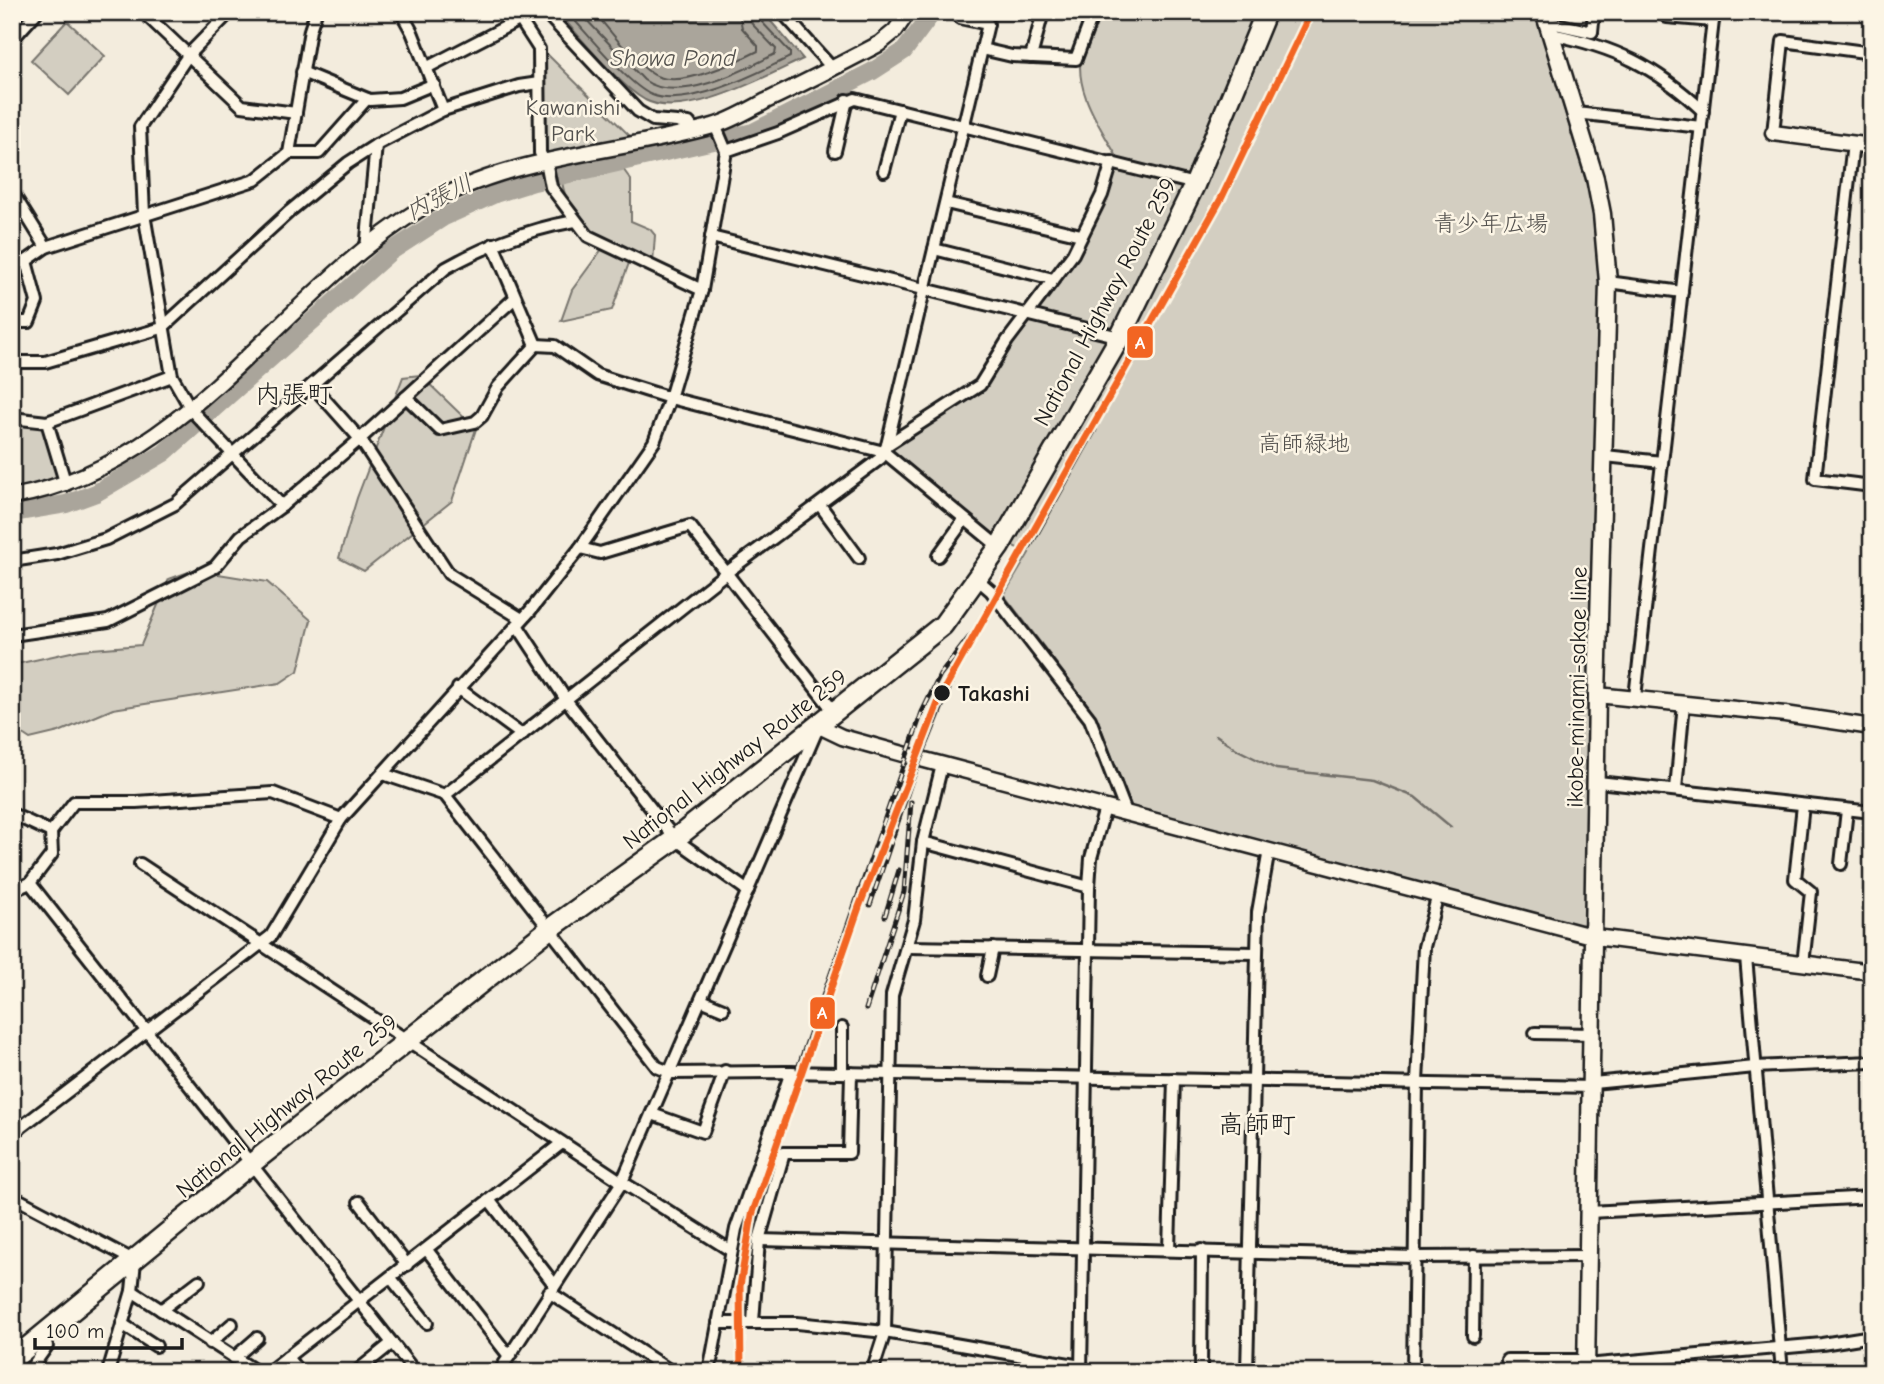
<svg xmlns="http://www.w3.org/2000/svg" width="1884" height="1384" font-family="'Comic Neue','Klee One',sans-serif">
  <rect width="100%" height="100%" fill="#f3ecdd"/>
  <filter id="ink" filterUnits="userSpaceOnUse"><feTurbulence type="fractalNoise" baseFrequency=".0143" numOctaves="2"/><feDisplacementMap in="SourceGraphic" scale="14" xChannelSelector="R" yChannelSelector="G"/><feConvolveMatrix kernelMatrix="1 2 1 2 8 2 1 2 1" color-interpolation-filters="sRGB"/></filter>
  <g filter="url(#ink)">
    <!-- green -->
    <g fill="#d3cec1" stroke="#78756e" stroke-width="2">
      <polygon points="943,12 1023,12 1021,20 993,20 991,23"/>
      <path d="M1098 12H1535L1589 191 1601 265 1591 613 1590 923 1576 926 1136 809 1131 806 1097 718H1094L1085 701 1004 595 1029 553 990 536 889 453 890 448 982 386 1048 291 1114 167 1116 155C1098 124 1071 85 1083 48 1086 35 1095 25 1098 12Z"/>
      <polygon points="67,21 105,56 69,95 31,60"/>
      <polygon points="544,51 633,139 547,155 544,152"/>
      <path d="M623 169 631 180V221L650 229 655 235 653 263C614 243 570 231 562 182Z"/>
      <polygon points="602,249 629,263 612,310 561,321 572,290"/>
      <polygon points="420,375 476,429 452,501 364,571 339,558 357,498 403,377"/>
      <polygon points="12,422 42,425 46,429 59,473 54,480 12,492"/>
      <polygon points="194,570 267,582 311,620 298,671 280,683 113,709 59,732 30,739 12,727 12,665 80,650 141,645 169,579"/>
    </g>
    <!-- water -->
    <path fill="#aaa59b" stroke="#716e68" stroke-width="2" d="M557 12H763L803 59C766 76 685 121 645 100 617 84 581 37 557 12Z"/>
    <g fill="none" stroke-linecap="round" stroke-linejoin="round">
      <!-- shore -->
      <g stroke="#55534f" stroke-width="2">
        <path d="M567 12C587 33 628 85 652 95 688 109 758 73 790 57V52L760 20 758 12"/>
        <path d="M579 12 644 80C678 105 742 71 775 54L776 49 752 24 749 12"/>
        <path d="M594 12C609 29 639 70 659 77 684 87 736 62 758 51V46L742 28 739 12"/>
      </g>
      <!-- stream -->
      <polyline stroke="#716e68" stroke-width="2.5" points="1216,735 1238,750 1276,769 1372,780 1415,797 1451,827"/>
      <!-- river -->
      <polyline stroke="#aaa59b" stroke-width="18" points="12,513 66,504 96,493 164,453 390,252 444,217 495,194 534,182 753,132 873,71 904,51 933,12"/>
      <!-- minor casing -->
      <g stroke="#1c1c1c" stroke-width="16">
        <g id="minor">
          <polyline points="143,12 242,106 296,113"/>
          <polyline points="230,12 189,54 140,127 144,214 172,376 192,411 282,506"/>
          <polyline points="401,12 412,32 443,110"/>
          <polyline points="515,12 539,49 540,153 547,166 551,187 588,236 702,290"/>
          <polyline points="545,12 638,111 653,120 689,123 694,130"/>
          <polyline points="782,12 833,69"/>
          <polyline points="1667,17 1713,21"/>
          <polyline points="1547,22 1592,32 1594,12"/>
          <path d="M1551 34C1615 47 1655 66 1703 111"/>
          <polyline points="12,40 37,12"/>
          <polyline points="982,49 1012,56 1076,59 1091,19 1064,12"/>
          <polyline points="1031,57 1043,12"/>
          <polyline points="428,67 519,20"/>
          <polyline points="302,72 370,100 400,98 434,84"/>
          <polyline points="1576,113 1701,127"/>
          <polyline points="1773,133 1783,41 1872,53"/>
          <polyline points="1853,143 1815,479 1872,486"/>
          <polyline points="726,151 778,133 855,99 1195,184"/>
          <polyline points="835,151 847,100"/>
          <polyline points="289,153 319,153 367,99"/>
          <polyline points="884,171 900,110"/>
          <polyline points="12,192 46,247"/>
          <polyline points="946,203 1081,235"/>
          <polyline points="711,237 1120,337"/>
          <polyline points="366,249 376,145"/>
          <polyline points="934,249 1053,279"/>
          <polyline points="12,271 46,247 255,180 289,153 310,30 316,12"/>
          <polyline points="1608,282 1682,292"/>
          <polyline points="12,322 29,322 37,302 26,261"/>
          <polyline points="536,345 555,346 597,375 670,398 884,452 999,547"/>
          <polyline points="12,362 45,362 162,328 290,211 348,163 376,145 443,110 519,86 539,83"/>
          <polyline points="312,385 360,439 449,574 522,619"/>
          <polyline points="406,397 440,430 475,422 482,416 498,387 536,345 493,244"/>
          <polyline points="12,418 47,422 172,376"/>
          <polyline points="47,422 66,485"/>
          <polyline points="887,445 980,385 1007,341 1073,254 1102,195 1112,162"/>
          <polyline points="1605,456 1662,462"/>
          <polyline points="820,505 859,558"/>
          <polyline points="580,548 600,553 690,526 835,713"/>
          <polyline points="938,556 964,520"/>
          <path d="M12 561 57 554 106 539 175 504 446 268C487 245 529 229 575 221"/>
          <polyline points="977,579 991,591 1090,719 1126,812"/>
          <polyline points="517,625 567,701 675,839 748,891"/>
          <polyline points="12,635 108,621 215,567 241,536 282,506 360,439 515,298"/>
          <polyline points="458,688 522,735"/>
          <polyline points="1635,697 1714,12"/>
          <polyline points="383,774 445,795 657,1067 672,1073 786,1072 1593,1087"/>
          <polyline points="1598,782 1872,812"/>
          <polyline points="1676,789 1684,703"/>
          <polyline points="445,795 726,573 881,458 887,445 988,24 960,18"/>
          <polyline points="1803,805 1795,879 1811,892 1803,964"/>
          <polyline points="12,814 51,832 74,802 136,802 273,793 341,819"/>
          <polyline points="923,842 1089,887"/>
          <polyline points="140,864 622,1182 730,1250"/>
          <polyline points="1841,864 1847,810"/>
          <polyline points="30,883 415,1372"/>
          <polyline points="12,891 30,883 52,854 51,832"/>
          <polyline points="908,947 1256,953"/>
          <polyline points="1746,957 1782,1372"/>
          <polyline points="987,976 993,948"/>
          <polyline points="701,1000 723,1009"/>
          <polyline points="1535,1033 1594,1034"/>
          <polyline points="842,1073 842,1028"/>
          <polyline points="1593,1083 1755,1067 1872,1062"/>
          <polyline points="652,1114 703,1132 725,1071"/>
          <polyline points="12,1134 271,936 341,819 530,611 580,548 654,442 670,398 702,290 726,151 715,125"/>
          <polyline points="12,1196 135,1261 132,1291 108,1372"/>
          <polyline points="490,1201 554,1284"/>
          <polyline points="359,1202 407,1265"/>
          <polyline points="1589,1212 1872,1197"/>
          <polyline points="759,1240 1415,1257 1588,1256"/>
          <polyline points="1169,1249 1174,1079"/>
          <polyline points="427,1250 509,1356"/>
          <polyline points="391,1278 427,1323"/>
          <polyline points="132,1291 257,1372"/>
          <polyline points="549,1292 672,1372"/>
          <polyline points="161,1310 199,1281"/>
          <polyline points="753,1322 759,1240 784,1153 849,1153 851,1073"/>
          <polyline points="718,1323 797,1323 885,1332 1081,1366"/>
          <polyline points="122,1324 156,1346"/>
          <polyline points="1473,1336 1474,1256"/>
          <polyline points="210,1343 232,1324"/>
          <polyline points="287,1357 299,1372"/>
          <polyline points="234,1358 257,1338"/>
          <polyline points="1507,1360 1587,1360"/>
          <polyline points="1586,1365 1822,1344 1872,1336"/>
          <polyline points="34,1372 32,1367 47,1346 44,1335"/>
          <polyline points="268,1372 562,1143"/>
          <polyline points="356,1372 392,1343"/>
          <polyline points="499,1372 622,1182 817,730"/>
          <polyline points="709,1372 736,1229 791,1072"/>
          <polyline points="872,1372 885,1332 892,995 914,920 923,842 942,765"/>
          <polyline points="1081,1372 1089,887 1091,858 1105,808"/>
          <polyline points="1201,1372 1202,1250"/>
          <polyline points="1247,1372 1258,912 1269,850"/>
          <polyline points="1413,1372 1417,1082 1424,947 1438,894"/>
        </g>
      </g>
      <!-- tertiary casing -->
      <g stroke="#1c1c1c" stroke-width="19">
        <g id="tertiary">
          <polyline points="1773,133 1872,146"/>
          <path d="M12 497C188 467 277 297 420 209 510 154 615 154 713 126 731 121 749 110 766 101 804 83 841 64 879 44L895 31 908 12"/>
          <polyline points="1597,695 1785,714 1872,727"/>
          <polyline points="819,726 842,737 921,759 1595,937 1872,972"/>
        </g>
      </g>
      <!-- secondary casing -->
      <g stroke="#1c1c1c" stroke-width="21">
        <polyline id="secondary" points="1544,12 1595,178 1602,214 1608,282 1597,695 1586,1372"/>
      </g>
      <!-- trunk casing -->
      <g stroke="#1c1c1c" stroke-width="24">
        <polyline id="trunk" points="12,1360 251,1164 548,930 675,839 943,625 999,547 1120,337 1195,184 1266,12"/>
      </g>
      <!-- minor -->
      <use href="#minor" stroke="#fcf5e5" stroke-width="10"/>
      <!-- tertiary -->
      <use href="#tertiary" stroke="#fcf5e5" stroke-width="14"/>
      <!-- secondary -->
      <use href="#secondary" stroke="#fcf5e5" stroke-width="16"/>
      <!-- trunk -->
      <use href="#trunk" stroke="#fcf5e5" stroke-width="19"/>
      <!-- rail casing -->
      <g stroke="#1c1c1c" stroke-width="5">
        <g id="rail">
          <polyline points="1011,570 1030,546 1095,430"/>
          <polyline points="870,905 911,783 964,652"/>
          <polyline points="885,916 899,870"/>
          <polyline points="866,1009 904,892 911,802"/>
          <polyline points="798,1068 922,712 940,675 983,619"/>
        </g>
      </g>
      <!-- rail -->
      <use href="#rail" stroke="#fcf5e5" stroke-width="2.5" stroke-dasharray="8" stroke-linecap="butt"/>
      <!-- rail-1 casing -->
      <g stroke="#fcf5e5" stroke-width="12">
        <polyline id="rail-1" points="741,1372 740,1286 752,1215 859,907 942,693 1222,197 1311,12"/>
      </g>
      <!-- rail-1 -->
      <use href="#rail-1" stroke="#f26522" stroke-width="7"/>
    </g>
  </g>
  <!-- markers -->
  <circle fill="#1c1c1c" stroke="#fcf5e5" stroke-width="2.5" cx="942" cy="693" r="9"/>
  <g text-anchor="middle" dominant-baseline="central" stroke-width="5" stroke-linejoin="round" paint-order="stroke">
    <!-- park labels -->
    <g font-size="23" fill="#53514e" stroke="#fcf5e5">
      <text x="573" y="107">Kawanishi<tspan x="573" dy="26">Park</tspan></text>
      <text x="1491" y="223">青少年広場</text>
      <text x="1304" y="443">高師緑地</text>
    </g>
    <!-- street labels -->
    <g font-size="23" fill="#1c1c1c" stroke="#fcf5e5">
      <text transform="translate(1105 302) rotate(-62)">National Highway Route 259</text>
      <text transform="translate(1577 687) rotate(-89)">ikobe-minami-sakae line</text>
      <text transform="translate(735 759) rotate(-38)">National Highway Route 259</text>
      <text transform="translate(287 1106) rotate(-39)">National Highway Route 259</text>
    </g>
    <!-- stop labels -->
    <g font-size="23" font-weight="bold" fill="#1c1c1c" stroke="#fcf5e5" text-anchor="start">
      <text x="958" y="693">Takashi</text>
    </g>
    <!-- water labels -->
    <g font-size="24" font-style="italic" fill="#55534f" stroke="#fcf5e5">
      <text x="673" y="58">Showa Pond</text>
      <text transform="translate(439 197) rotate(-27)">内張川</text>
    </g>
    <!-- quarter labels -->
    <g font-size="26" fill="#1c1c1c" stroke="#fcf5e5">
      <text x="294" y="395">内張町</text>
      <text x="1257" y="1125">高師町</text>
    </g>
  </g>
  <g stroke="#fcf5e5" stroke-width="2.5">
    <rect x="1126" y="325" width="28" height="34" rx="7" fill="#f26522"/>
    <rect x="809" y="996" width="27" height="34" rx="7" fill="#f26522"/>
  </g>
  <g font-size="19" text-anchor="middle" font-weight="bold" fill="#fff">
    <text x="1140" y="349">A</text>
    <text x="822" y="1019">A</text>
  </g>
  <!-- margin -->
  <rect width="1884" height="1384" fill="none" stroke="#fcf5e5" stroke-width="42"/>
  <rect x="21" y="21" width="1842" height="1342" fill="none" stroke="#1c1c1c" stroke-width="2.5" filter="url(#ink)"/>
  <!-- scale -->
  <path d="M35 1338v10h147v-10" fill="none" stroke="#1c1c1c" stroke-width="3.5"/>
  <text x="46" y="1338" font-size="21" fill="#1c1c1c" stroke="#fcf5e5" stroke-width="5" paint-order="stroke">100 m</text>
</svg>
